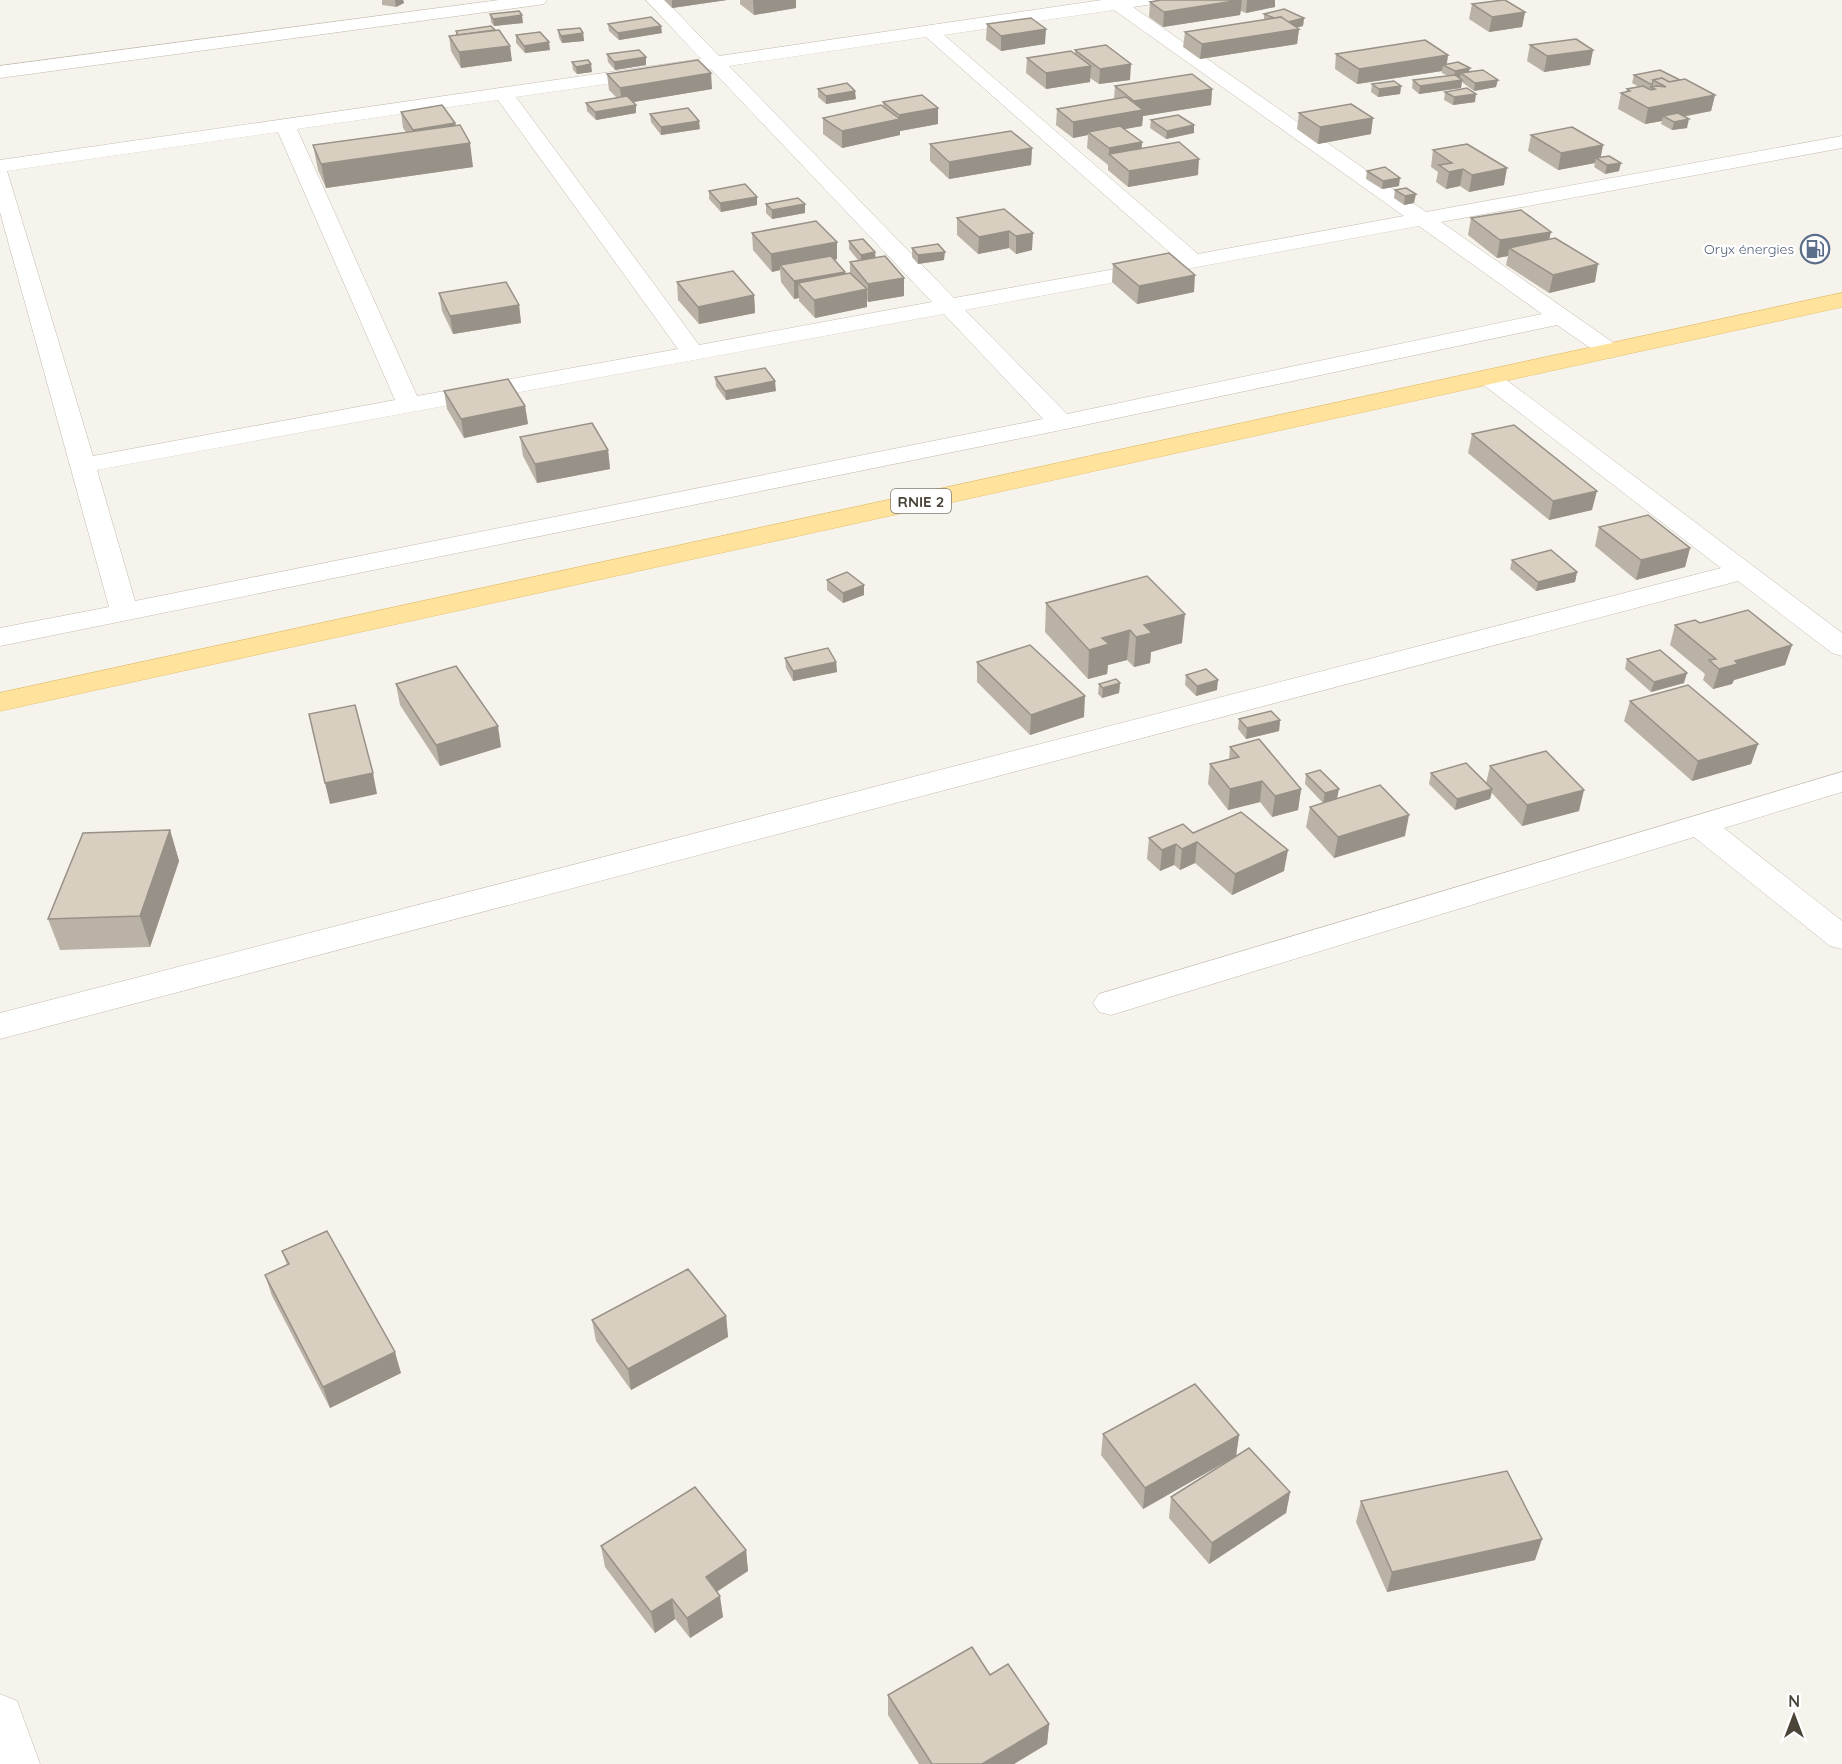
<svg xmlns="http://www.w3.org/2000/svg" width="1842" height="1764" font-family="Quicksand,sans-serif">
  <rect width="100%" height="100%" fill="#f6f3ec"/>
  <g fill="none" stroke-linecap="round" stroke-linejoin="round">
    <!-- street casing -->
    <g stroke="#c2bbae" stroke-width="1">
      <g id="street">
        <polygon points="499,0 547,0 544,4 538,5 0,78 0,66"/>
        <path d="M646 0H665L719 56 1102 0H1156L1153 4 1133 7 1426 212 1842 136V148L1441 222 1618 346 1622 351 1618 356 1610 358 1602 356 1557 325 1061 430 0 646V628L109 607 0 212V160L701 59ZM1114 10 1404 216 1198 254 944 35ZM926 37 1176 258 954 298 729 66ZM711 69 932 302 699 345 516 97ZM498 100 678 349 417 396 297 129ZM278 132 395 400 93 456 7 171ZM1419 226 1542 314 1067 414 965 310ZM944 314 1043 419 135 601 97 470Z"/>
        <polygon points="1488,370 1496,372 1842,633 1842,656 1832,653 1738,581 0,1039 0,1013 1721,568 1480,382 1476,377 1480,372"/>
        <polygon points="1842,772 1842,792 1724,828 1842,921 1842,949 1830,946 1694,837 1111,1015 1099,1012 1093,1003 1099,994"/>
        <polygon points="0,1694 17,1701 40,1764 0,1764"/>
      </g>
    </g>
    <!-- primary casing -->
    <g stroke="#e6c16a" stroke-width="1">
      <polygon id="primary" points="1842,293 1842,307 0,711 0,693"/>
    </g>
    <!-- street -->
    <use href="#street" fill="#fff" fill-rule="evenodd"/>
    <!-- primary -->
    <use href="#primary" fill="#ffe39c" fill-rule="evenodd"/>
  </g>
  <!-- wall -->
  <g fill="#bab2a6">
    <polygon points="382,0 403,0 404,3 396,7 382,5"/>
    <polygon points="664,0 727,0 672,8"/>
    <polygon points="740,0 796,0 796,8 754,15 740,4"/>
    <polygon points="1161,0 1275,0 1275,7 1246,13 1241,11 1240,15 1163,27 1149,17 1150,2"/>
    <polygon points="1472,4 1525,12 1522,27 1489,32 1469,19"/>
    <polygon points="490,14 523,23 494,26 491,22"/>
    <polygon points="1264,14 1304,18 1303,26 1296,27 1299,29 1297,44 1200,59 1183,47 1185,32 1264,20"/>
    <polygon points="608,24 662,33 619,40 609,31"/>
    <polygon points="987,24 1045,44 1001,51 986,40"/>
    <polygon points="558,30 583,33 584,41 562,43 559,38"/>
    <polygon points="456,31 512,61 461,68 451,51 449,36 456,35"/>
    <polygon points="516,35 550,50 525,53 516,43"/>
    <polygon points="1530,45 1593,50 1590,65 1544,72 1527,61"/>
    <polygon points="1075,50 1130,80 1099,84 1090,78 1090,82 1046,89 1026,73 1027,58 1075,54"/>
    <polygon points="607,54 646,57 646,65 615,70 608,62"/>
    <polygon points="1336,54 1448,55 1447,64 1469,71 1496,87 1474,91 1462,82 1461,88 1419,94 1412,88 1413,80 1448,76 1442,73 1442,71 1357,84 1335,69"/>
    <polygon points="572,62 592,72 577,74 573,70"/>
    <polygon points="607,74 712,89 632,102 636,105 636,113 596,120 587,111 586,103 617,98 609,90"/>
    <polygon points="1634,75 1680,80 1715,95 1711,111 1683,117 1687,128 1672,130 1661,124 1662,121 1645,124 1618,109 1621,93 1626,92 1627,89 1639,87 1632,83"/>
    <polygon points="1372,84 1401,86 1400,94 1378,97 1371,92"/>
    <polygon points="1115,86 1212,89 1211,105 1143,116 1142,126 1124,129 1142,142 1141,148 1198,175 1128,187 1108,170 1108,165 1087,148 1088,135 1073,138 1056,125 1057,109 1114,99"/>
    <polygon points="818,89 856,99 826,104 818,97"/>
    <polygon points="1445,92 1475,102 1453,105 1444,100"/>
    <polygon points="883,102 938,108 938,124 900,131 900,135 842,148 823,134 823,118 883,107"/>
    <polygon points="401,112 455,123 473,167 326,188 318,170 313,145 406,132 403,128"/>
    <polygon points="1299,113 1371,134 1318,144 1297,129"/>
    <polygon points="650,114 700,129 661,135 651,122"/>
    <polygon points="1151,120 1194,133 1166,139 1150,128"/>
    <polygon points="1531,135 1603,145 1600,158 1619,171 1605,174 1594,167 1595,163 1558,170 1528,151"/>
    <polygon points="930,144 1032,148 1031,165 949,179 930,161"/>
    <polygon points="1433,150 1504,185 1469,192 1460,186 1446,189 1436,182 1438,172 1431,167"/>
    <polygon points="1367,171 1399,186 1382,189 1366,179"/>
    <polygon points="1395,190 1414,203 1404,205 1394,198"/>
    <polygon points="709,191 757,197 757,205 721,212 709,199"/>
    <polygon points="766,204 805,213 772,219 766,213"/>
    <polygon points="1004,209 1032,250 1016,254 1009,248 978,254 957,235 957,218"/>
    <polygon points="1471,218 1550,239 1595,282 1549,293 1506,265 1508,256 1497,258 1468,235"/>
    <polygon points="752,233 837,259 835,260 845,274 850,273 850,262 858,260 849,249 849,241 876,258 904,296 868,302 867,300 867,307 815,318 799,301 799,298 794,299 781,282 780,270 772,272 753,250"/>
    <polygon points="912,248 944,260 918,264 912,257"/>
    <polygon points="1113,264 1194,292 1137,304 1112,282"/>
    <polygon points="677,282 754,295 755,313 699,324 678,300"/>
    <polygon points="439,293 519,305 521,323 453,334 442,311"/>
    <polygon points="715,377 776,391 726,400 716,386"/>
    <polygon points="444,391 525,406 528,424 464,438 447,409"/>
    <polygon points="1472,434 1592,510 1549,520 1468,453"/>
    <polygon points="520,437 608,450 610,469 537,483 523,456"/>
    <polygon points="1599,527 1690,548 1685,567 1636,580 1595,546"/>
    <polygon points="1512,560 1577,572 1575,582 1536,591 1510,569"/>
    <polygon points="827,580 864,595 843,603 827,590"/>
    <polygon points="1046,603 1182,643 1151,652 1150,663 1134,667 1127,660 1108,665 1107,674 1088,679 1045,632"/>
    <polygon points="1700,623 1792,645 1785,665 1734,680 1732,684 1713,689 1703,680 1705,674 1670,645 1675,625"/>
    <polygon points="785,658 836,662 837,672 793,681 786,668"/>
    <polygon points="1627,659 1684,683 1651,692 1625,669"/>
    <polygon points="977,662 1084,717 1030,735 977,682"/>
    <polygon points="1186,675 1217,690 1196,696 1185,685"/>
    <polygon points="1120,683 1119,693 1102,698 1098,694 1099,684"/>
    <polygon points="396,684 501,747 440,766 400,705"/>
    <polygon points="1630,701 1758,744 1751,764 1692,781 1624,721"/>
    <polygon points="1239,719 1280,720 1279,731 1246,739 1238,729"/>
    <polygon points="1230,747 1301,789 1298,810 1272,817 1260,802 1228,810 1208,784 1210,764 1229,759"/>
    <polygon points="1490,766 1579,811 1522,826 1492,793 1490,799 1455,810 1429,784 1431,773 1486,783"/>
    <polygon points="1306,774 1337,798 1405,836 1334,858 1306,827 1310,807 1323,803 1305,784"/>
    <polygon points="170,830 179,861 150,947 60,950 48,919"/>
    <polygon points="1193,833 1284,871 1232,895 1195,863 1180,870 1174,865 1160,871 1147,859 1149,838"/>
    <polygon points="282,1251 401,1373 330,1408 272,1296 265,1275 287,1265"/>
    <polygon points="726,1316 728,1337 631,1390 596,1341 592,1320"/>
    <polygon points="1103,1434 1239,1435 1236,1456 1143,1509 1101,1455"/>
    <polygon points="1290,1492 1286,1513 1209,1564 1169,1518 1171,1497"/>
    <polygon points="1361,1501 1542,1539 1535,1560 1387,1592 1356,1522"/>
    <polygon points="601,1546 746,1550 748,1571 717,1592 723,1617 690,1638 675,1619 655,1633 605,1567"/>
    <polygon points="990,1675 1049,1724 1047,1744 1014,1764 919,1764 888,1715 888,1695"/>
  </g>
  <!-- shaded-wall -->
  <g fill="#979187">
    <polygon points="395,0 403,0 404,3 396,7"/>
    <polygon points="672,0 727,0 672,8"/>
    <polygon points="753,0 796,0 796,8 754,15"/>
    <polygon points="1242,0 1240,15 1163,27 1164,12"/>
    <polygon points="1247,0 1275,0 1275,7 1246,13"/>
    <polygon points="1525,12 1522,27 1489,32 1492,17"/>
    <polygon points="522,15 523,23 494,26 493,19"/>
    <polygon points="1304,18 1303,26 1283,31 1284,23"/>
    <polygon points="661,26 662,33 619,40 618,33"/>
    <polygon points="1046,29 1045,44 1001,51 1001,36"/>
    <polygon points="1299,29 1297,44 1200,59 1202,44"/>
    <polygon points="583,33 584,41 562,43 561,36"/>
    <polygon points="549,42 550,50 525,53 524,46"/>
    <polygon points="510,46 512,61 461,68 459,52"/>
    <polygon points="1593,50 1590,65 1544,72 1547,56"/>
    <polygon points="1448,55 1446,67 1443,65 1442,71 1357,84 1359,69"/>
    <polygon points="646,57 646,65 615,70 614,62"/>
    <polygon points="591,64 592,72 577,74 576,67"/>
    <polygon points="1131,64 1130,80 1099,84 1100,69"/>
    <polygon points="1091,66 1090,82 1046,89 1046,73"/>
    <polygon points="1470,68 1468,76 1461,73 1460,78 1454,79 1455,71"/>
    <polygon points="711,73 712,89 622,104 620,88"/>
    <polygon points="1462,80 1461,88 1419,94 1420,86"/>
    <polygon points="1498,80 1496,87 1474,91 1475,83"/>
    <polygon points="1401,86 1400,94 1378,97 1379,89"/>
    <polygon points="1212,89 1211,105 1143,116 1142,126 1092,135 1088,132 1088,135 1073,138 1073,122 1133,111 1134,101"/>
    <polygon points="855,91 856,99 826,104 826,96"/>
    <polygon points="1476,94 1475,102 1453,105 1454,97"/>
    <polygon points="1715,95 1711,111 1669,119 1663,116 1662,121 1645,124 1648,108"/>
    <polygon points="636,105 636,113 596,120 595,112"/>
    <polygon points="938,108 938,124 900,131 900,135 842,148 842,131 899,119 899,115"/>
    <polygon points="1373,118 1371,134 1318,144 1320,127"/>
    <polygon points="1689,119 1687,128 1672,130 1674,122"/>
    <polygon points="699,121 700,129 661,135 661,127"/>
    <polygon points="455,123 458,139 416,146 413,130"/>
    <polygon points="1194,125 1194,133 1166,139 1167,131"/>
    <polygon points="1142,142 1141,159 1109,154 1109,148"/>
    <polygon points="470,143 473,167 326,188 321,164"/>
    <polygon points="1603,145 1600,161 1596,158 1595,163 1558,170 1561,153"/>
    <polygon points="1032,148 1031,165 949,179 949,162"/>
    <polygon points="1199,159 1198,175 1128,187 1129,171"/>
    <polygon points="1621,163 1619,171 1605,174 1607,165"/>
    <polygon points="1507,168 1504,185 1469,192 1472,175"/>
    <polygon points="1463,169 1460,186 1446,189 1449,172"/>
    <polygon points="1400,178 1399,186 1382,189 1383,181"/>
    <polygon points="1416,194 1414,203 1404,205 1405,196"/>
    <polygon points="757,197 757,205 721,212 720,203"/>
    <polygon points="805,204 805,213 772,219 772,210"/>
    <polygon points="1009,231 1009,248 978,254 979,237"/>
    <polygon points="1551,232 1547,249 1509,248 1508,256 1497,258 1500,240"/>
    <polygon points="1033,233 1032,250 1016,254 1016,236"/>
    <polygon points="837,242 837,259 784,269 780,265 780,270 772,272 771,254"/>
    <polygon points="875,252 876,261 861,264 861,255"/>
    <polygon points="945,252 944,260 918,264 918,255"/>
    <polygon points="1598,264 1595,282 1549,293 1553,275"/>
    <polygon points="845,272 846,289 798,283 799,298 794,299 794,281"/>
    <polygon points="1195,275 1194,292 1137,304 1139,286"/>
    <polygon points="904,278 904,296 868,302 868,284"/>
    <polygon points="867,289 867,307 815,318 814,300"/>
    <polygon points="754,295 755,313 699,324 698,307"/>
    <polygon points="519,305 521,323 453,334 450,316"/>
    <polygon points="775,381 776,391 726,400 725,391"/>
    <polygon points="525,406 528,424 464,438 461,419"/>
    <polygon points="608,450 610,469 537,483 535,464"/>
    <polygon points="1597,491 1592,510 1549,520 1553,501"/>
    <polygon points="1690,548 1685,567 1636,580 1641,560"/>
    <polygon points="1577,572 1575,582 1536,591 1538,582"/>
    <polygon points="864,585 864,595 843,603 843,593"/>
    <polygon points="1185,614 1182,643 1151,652 1150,663 1134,667 1136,637 1144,625"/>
    <polygon points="1130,630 1127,660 1108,665 1107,674 1088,679 1089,650 1102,638"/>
    <polygon points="1792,645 1785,665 1734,680 1732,684 1713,689 1719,669 1735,661"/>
    <polygon points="836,662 837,672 793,681 793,671"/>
    <polygon points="1687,673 1684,683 1651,692 1654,682"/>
    <polygon points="1218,680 1217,690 1196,696 1197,686"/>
    <polygon points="1120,683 1119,693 1102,698 1103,688"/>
    <polygon points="1085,696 1084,717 1030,735 1031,715"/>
    <polygon points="1280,720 1279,731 1246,739 1247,728"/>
    <polygon points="498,726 501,747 440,766 436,745"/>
    <polygon points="1758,744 1751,764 1692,781 1698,761"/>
    <polygon points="373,773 377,794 330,804 325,783"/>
    <polygon points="1262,781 1260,802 1228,810 1230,789"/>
    <polygon points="1301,789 1298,810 1272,817 1275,796"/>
    <polygon points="1339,789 1337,799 1323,804 1325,793"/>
    <polygon points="1492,789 1490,799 1455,810 1457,799"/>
    <polygon points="1584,790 1579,811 1522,826 1527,805"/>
    <polygon points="1409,815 1405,836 1334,858 1338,837"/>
    <polygon points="170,830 179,861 150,947 140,916"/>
    <polygon points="1197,842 1195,863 1180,870 1182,849"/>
    <polygon points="1176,844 1174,865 1160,871 1162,850"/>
    <polygon points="1288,850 1284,871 1232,895 1235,874"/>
    <polygon points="726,1316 728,1337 631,1390 628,1369"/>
    <polygon points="395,1352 401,1373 330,1408 323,1387"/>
    <polygon points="1239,1435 1236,1456 1143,1509 1145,1488"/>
    <polygon points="1290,1492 1286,1513 1209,1564 1212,1543"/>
    <polygon points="1542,1539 1535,1560 1387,1592 1392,1572"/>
    <polygon points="746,1550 748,1571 708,1597 706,1577"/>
    <polygon points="720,1596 723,1617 690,1638 687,1618"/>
    <polygon points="672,1599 675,1619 655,1633 651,1612"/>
    <polygon points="1049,1724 1047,1744 1014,1764 982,1764"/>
  </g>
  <!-- building -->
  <g fill="#d8cfc1" stroke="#979187" stroke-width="1.5">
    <polygon points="1161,0 1240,0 1164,12 1150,2"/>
    <polygon points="1503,0 1505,0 1525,12 1492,17 1472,4"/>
    <polygon points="1284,9 1304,18 1288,22 1281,17 1274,18 1264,14"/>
    <polygon points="519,11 522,15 493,19 490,14"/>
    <polygon points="651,17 661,26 618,33 608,24"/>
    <polygon points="1281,17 1299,29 1202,44 1185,32"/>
    <polygon points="1031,18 1046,29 1001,36 987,24"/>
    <polygon points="491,26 495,30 458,35 456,31"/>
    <polygon points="580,28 583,33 561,36 558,30"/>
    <polygon points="499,30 510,46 459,52 449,36"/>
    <polygon points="540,32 549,42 524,46 516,35"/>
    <polygon points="1576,39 1593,50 1547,56 1530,45"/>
    <polygon points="1425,40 1448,55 1359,69 1336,54"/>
    <polygon points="1106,45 1131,64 1100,69 1075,50"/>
    <polygon points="639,50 646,57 614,62 607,54"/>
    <polygon points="1071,51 1091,66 1046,73 1027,58"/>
    <polygon points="588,60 591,64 576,67 572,62"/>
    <polygon points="698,60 711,73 620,88 607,74"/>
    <polygon points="1458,62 1470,68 1455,71 1443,65"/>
    <polygon points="1483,70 1498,80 1475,83 1461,73"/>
    <polygon points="1660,70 1680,80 1669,82 1662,78 1653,80 1652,85 1634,75"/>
    <polygon points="1192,74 1212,89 1134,101 1115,86"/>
    <polygon points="1455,75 1462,80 1420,86 1413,80"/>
    <polygon points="1662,78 1669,82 1685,79 1715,95 1648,108 1621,93 1630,91 1627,89 1643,86 1651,90 1655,89 1650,87 1658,86 1666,87 1653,80"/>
    <polygon points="1394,81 1401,86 1379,89 1372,84"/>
    <polygon points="847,83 855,91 826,96 818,89"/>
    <polygon points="1467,88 1476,94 1454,97 1445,92"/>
    <polygon points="922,95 938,108 899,115 883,102"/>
    <polygon points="627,96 636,105 595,112 586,103"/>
    <polygon points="1126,97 1143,110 1073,122 1057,109"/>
    <polygon points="1351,104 1373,118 1320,127 1299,113"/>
    <polygon points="442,105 455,123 413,130 401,112"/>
    <polygon points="881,105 900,119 842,131 823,118"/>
    <polygon points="688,108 699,121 661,127 650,114"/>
    <polygon points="1678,113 1689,119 1674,122 1663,116"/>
    <polygon points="1178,115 1194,125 1167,131 1151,120"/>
    <polygon points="460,125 470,143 321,164 313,145"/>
    <polygon points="1120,126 1142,142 1109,148 1088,132"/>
    <polygon points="1572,127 1603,145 1561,153 1531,135"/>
    <polygon points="1011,131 1032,148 949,162 930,144"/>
    <polygon points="1179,142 1199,159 1129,171 1109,154"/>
    <polygon points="1467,144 1507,168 1472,175 1463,169 1449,172 1439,165 1452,163 1433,150"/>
    <polygon points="1609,156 1621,163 1607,165 1596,158"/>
    <polygon points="1385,167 1400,178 1383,181 1367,171"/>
    <polygon points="745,184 757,197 720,203 709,191"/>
    <polygon points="1406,188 1416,194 1405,196 1395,190"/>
    <polygon points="798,198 805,204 772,210 766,204"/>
    <polygon points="1004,209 1033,233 1016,236 1009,231 979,237 957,218"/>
    <polygon points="1521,210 1551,232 1500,240 1471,218"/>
    <polygon points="816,221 837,242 771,254 752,233"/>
    <polygon points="1555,238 1598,264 1553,275 1509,248"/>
    <polygon points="863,239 875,252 861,255 849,241"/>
    <polygon points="938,244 945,252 918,255 912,248"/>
    <polygon points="1169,253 1195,275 1139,286 1113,264"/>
    <polygon points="831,256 845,272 794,281 780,265"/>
    <polygon points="885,256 904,278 868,284 850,262"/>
    <polygon points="733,271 754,295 698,307 677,282"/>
    <polygon points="850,273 867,289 814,300 798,283"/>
    <polygon points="506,282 519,305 450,316 439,293"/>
    <polygon points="765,368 775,381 725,391 715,377"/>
    <polygon points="508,379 525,406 461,419 444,391"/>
    <polygon points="592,423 608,450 535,464 520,437"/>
    <polygon points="1514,425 1597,491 1553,501 1472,434"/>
    <polygon points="1648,515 1690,548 1641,560 1599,527"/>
    <polygon points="1551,550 1577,572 1538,582 1512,560"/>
    <polygon points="847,572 864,585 843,593 827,580"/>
    <polygon points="1147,576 1185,614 1144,625 1152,633 1136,637 1130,630 1102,638 1109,644 1089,650 1046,603"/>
    <polygon points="1748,610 1792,645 1735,661 1738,664 1719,669 1709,660 1716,659 1675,625 1695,620 1700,623"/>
    <polygon points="1030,645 1085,696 1031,715 977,662"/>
    <polygon points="828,648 836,662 793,671 785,658"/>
    <polygon points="1660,650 1687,673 1654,682 1627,659"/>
    <polygon points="456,666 498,726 436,745 396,684"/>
    <polygon points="1206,669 1218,680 1197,686 1186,675"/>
    <polygon points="1116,679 1120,683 1103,688 1099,684"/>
    <polygon points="1688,685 1758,744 1698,761 1630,701"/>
    <polygon points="355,705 373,773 325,783 309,714"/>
    <polygon points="1271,711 1280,720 1247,728 1239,719"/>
    <polygon points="1259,739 1301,789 1275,796 1262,781 1230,789 1210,764 1239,757 1230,747"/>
    <polygon points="1546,751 1584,790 1527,805 1490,766"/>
    <polygon points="1466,763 1492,789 1457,799 1431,773"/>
    <polygon points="1320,770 1339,789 1325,793 1306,774"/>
    <polygon points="1380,785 1409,815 1338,837 1310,807"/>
    <polygon points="1241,812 1288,850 1235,874 1197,842 1182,849 1176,844 1162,850 1149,838 1183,824 1193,833"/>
    <polygon points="170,830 140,916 48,919 83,833"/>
    <polygon points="327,1231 395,1352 323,1387 265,1275 289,1264 282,1251"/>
    <polygon points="688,1269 726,1316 628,1369 592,1320"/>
    <polygon points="1195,1384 1239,1435 1145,1488 1103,1434"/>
    <polygon points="1249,1448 1290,1492 1212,1543 1171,1497"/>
    <polygon points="1507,1471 1542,1539 1392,1572 1361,1501"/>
    <polygon points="695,1487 746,1550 706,1577 720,1596 687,1618 672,1599 651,1612 601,1546"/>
    <polygon points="972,1647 990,1675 1008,1664 1049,1724 982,1764 932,1764 888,1695"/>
  </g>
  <!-- icons -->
  <defs>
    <g id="fuel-ring" transform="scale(1.5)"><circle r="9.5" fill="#fff" stroke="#5c6f8a" stroke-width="1.5"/><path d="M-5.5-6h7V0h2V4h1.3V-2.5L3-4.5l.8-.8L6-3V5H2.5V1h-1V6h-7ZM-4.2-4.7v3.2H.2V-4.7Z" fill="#5c6f8a"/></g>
  </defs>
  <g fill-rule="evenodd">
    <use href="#fuel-ring" x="1815" y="249"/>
  </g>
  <g text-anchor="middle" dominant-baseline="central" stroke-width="5" stroke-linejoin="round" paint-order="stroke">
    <!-- far-service labels -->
    <g font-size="14" fill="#4e5e75" stroke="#fff" text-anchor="end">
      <text x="1794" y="249">Oryx énergies</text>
    </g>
    <!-- shield labels -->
    <rect fill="#fff" stroke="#817c74" stroke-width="1.5" x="891" y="489" width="60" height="24" rx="4.5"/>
    <g font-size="15" font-weight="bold" fill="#4b4439">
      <text x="921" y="501">RNIE 2</text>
    </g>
  </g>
  <!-- north arrow -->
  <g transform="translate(1794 1716)" stroke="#ffffff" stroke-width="4.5" paint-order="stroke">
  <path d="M0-4.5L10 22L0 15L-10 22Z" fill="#4b4439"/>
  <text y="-9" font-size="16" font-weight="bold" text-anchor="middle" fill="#4b4439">N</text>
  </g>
</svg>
